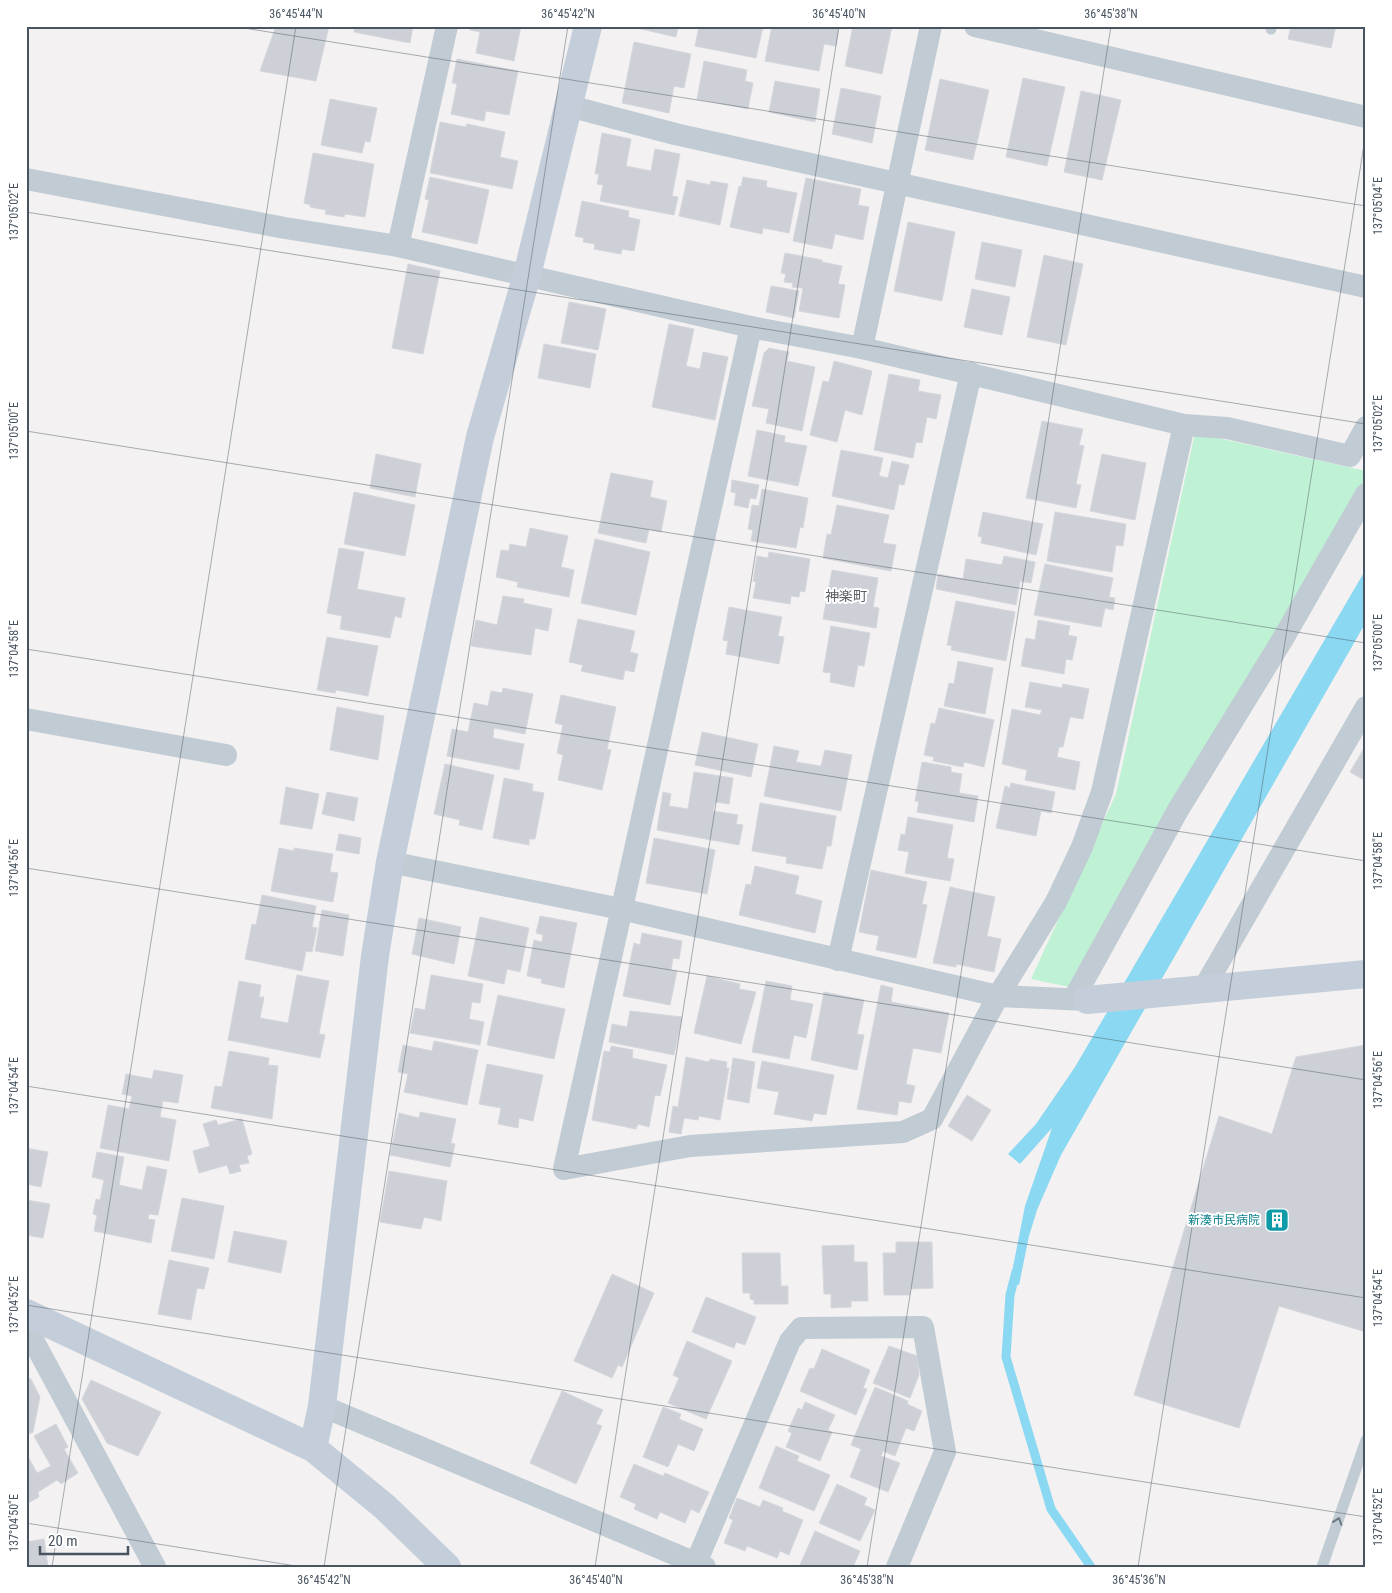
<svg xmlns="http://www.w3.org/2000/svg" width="1392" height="1593" font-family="'Roboto Condensed','Noto Sans JP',sans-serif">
  <rect width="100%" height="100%" fill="#f3f1f1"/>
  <!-- green -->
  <polygon fill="#bff2d4" points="1195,433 1366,471 1366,480 1074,988 1031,979 1116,794"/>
  <!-- water -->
  <polygon fill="#8ad8f1" points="1366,569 1366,622 1061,1155 1037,1210 1029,1236 1019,1285 1010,1282 1025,1206 1052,1128 1020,1164 1008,1154 1036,1124 1075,1067"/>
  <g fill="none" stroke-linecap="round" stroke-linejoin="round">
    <!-- stream -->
    <polyline stroke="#8ad8f1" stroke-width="9" points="1016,1272 1010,1295 1006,1357 1051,1509 1091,1567"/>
  </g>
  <!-- building -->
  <g fill="#cdd0d6" stroke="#d5d7dd">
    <polygon points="276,26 329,26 316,81 260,71"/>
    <polygon points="355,26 413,26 410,43 354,32"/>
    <polygon points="471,26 521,26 514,61 476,53 480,32 470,30"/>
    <polygon points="628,26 676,26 678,27 676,37"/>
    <polygon points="699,26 763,26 756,58 695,46"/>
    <polygon points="772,26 839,26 836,46 824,44 819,71 765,61"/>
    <polygon points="853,26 892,26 882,74 845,66"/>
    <polygon points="1291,26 1336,26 1331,48 1288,39"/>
    <polygon points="634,42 691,54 684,88 674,86 669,113 622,103"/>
    <polygon points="457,59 518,71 509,115 486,111 484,121 451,114 457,84 452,83"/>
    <polygon points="704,61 747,70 745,81 753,83 748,109 697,99"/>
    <polygon points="1023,78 1065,87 1047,166 1006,157"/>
    <polygon points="940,79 989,90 973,160 925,150"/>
    <polygon points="775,81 820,89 815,122 769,112"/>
    <polygon points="841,88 881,96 872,143 832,134"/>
    <polygon points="1081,91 1121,100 1102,180 1064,172"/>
    <polygon points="330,99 377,108 370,142 365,141 362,153 321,145"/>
    <polygon points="440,122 466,127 467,124 505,132 500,157 518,161 512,189 430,173"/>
    <polygon points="602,133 631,139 626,166 651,171 655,149 680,154 672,196 678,197 674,215 600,201 603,185 597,184 599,174 595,174"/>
    <polygon points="313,153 374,164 365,217 345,214 344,217 325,214 326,210 310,207 310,205 304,203"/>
    <polygon points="430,177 489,190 477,244 422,232 429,200 425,199"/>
    <polygon points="743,177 767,181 766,187 797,193 789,233 763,228 762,234 730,227 739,186 741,187"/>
    <polygon points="806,178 861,189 858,205 869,207 863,240 835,234 832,249 793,241"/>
    <polygon points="687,180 710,185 711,181 728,184 720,225 679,216"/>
    <polygon points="582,201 629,211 628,217 640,220 634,251 622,249 621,254 594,249 595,244 583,242 584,238 575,236"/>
    <polygon points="908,222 955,232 942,301 894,291"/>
    <polygon points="982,242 1022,250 1015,287 975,279"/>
    <polygon points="785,253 822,260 822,262 842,266 838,284 845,285 839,318 799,311 803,288 792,287 793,283 784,282 786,274 781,273"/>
    <polygon points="1044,255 1083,264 1066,345 1027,337"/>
    <polygon points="408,264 440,271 423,354 392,348"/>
    <polygon points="771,286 799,291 794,318 766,312"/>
    <polygon points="972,289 1010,297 1002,335 964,327"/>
    <polygon points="569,302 606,309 598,350 561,343"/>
    <polygon points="669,324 694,329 686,366 700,369 703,352 728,357 715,420 652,407"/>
    <polygon points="544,344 596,354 590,388 538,378"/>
    <polygon points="769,348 789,352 787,361 815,367 802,431 766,423 769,409 752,406 764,353"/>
    <polygon points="834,361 872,371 862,415 845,410 837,442 810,435 823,381 829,382"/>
    <polygon points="889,374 920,380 918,391 941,395 936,419 927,417 922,443 916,442 913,458 874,450"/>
    <polygon points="1042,421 1083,429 1079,445 1084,446 1076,484 1081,485 1076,508 1026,498"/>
    <polygon points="757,430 785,436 784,442 807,446 798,486 748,476"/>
    <polygon points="841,450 883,458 879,476 888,478 892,461 909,465 904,485 899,484 894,510 832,496"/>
    <polygon points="376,454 421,464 415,497 370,488"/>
    <polygon points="1102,454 1146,463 1135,520 1090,511"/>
    <polygon points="611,473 653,481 650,497 667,501 661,532 649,529 646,543 598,533"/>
    <polygon points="732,480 759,485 756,499 750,498 748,508 734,505 736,493 731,492"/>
    <polygon points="762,489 808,498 803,528 800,527 796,548 751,541 753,530 748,529 752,505 759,506"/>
    <polygon points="354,492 415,505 405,556 344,544"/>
    <polygon points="837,505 889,515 883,543 896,545 891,571 823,558 827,534 831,535"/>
    <polygon points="983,512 1043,524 1036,555 981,543 982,537 978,536"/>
    <polygon points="1055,512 1126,524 1123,546 1116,545 1112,572 1047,561"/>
    <polygon points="530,528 568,536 561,567 574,570 569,597 517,587 518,582 496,577 501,550 509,551 510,544 526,547"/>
    <polygon points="595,539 650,552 636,615 581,603"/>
    <polygon points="339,548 364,552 357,589 405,598 401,618 395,616 390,638 340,629 342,616 327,613"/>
    <polygon points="769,552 810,559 805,592 800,591 799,597 791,596 790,604 753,598 756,582 753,581 757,556 768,558"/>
    <polygon points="1004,556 1035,562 1031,583 1020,581 1016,605 936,589 938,574 963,579 966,559 1002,565"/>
    <polygon points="1045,564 1113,578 1109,597 1115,598 1113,610 1105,608 1101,627 1034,615"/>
    <polygon points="832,570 878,578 873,607 879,608 876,628 823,619"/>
    <polygon points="503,596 524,599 523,603 552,609 548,631 535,628 531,655 471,646 476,620 497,625"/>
    <polygon points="956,601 1015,612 1006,661 951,650 952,646 947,645"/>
    <polygon points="729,607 782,617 778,636 784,637 779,664 726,654 728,641 723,640"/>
    <polygon points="578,619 635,631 630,652 638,654 634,672 625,670 623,680 581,671 583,665 569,662"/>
    <polygon points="1038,620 1070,626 1068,635 1077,637 1072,660 1066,659 1064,674 1021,666 1026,638 1035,640"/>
    <polygon points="831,626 870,633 864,666 858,665 854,687 830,682 831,673 823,672"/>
    <polygon points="327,637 378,646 368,696 336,690 335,693 317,690"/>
    <polygon points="958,661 993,668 985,714 944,706 949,683 954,684"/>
    <polygon points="1030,682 1062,688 1063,684 1089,689 1083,719 1070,717 1063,747 1059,747 1057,757 1080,762 1075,790 1025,780 1027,770 1002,764 1012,709 1040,715 1042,710 1025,707"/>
    <polygon points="503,688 533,694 525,734 494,728 493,738 524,744 519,770 447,756 452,729 468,732 474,703 488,706 491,691 502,693"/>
    <polygon points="561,695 616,707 607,749 611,750 602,790 558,780 563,755 557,753 563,725 555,723"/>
    <polygon points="337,707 384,716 378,760 330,750"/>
    <polygon points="939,708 994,720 984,767 964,762 963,767 933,761 934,757 924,755 931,723 935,724"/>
    <polygon points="702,732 758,744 751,777 695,765"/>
    <polygon points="1366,745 1366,781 1350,772"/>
    <polygon points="774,746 799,751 796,762 821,766 825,750 852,755 841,811 764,796"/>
    <polygon points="922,762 951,767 951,772 962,774 959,793 978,796 974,822 917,812 919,802 915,801"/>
    <polygon points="445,764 494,775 482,830 459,825 460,820 434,814"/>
    <polygon points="694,772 733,778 729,804 715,802 713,811 738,815 736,824 743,825 739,845 657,830 663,792 671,794 669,806 688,809"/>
    <polygon points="504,778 533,784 532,791 544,793 535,839 529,839 529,845 493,838"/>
    <polygon points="1011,783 1055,792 1051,813 1041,811 1036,836 996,828 1005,786 1010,788"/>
    <polygon points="286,787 319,794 312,829 280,824"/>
    <polygon points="327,792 358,798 354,821 322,814"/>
    <polygon points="760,803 836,816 831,846 827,846 822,869 786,863 787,857 752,851"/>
    <polygon points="908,817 953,825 947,858 954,859 950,881 905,873 909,852 898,850 901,834 905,835"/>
    <polygon points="339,834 361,838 359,854 336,850"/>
    <polygon points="654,838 715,850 707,894 646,883"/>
    <polygon points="279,848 294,851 294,848 333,854 330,872 338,873 333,902 271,891"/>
    <polygon points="755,866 799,876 795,894 822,901 815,933 739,915 746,884 751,885"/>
    <polygon points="871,870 927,882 922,904 927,905 916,958 876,950 879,936 859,932"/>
    <polygon points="950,887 995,897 987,936 1001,939 994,972 956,964 956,967 933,963"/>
    <polygon points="262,895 316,906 312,927 317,928 312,952 306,951 302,971 245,959 252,924 256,925"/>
    <polygon points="322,910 349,915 343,956 315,951"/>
    <polygon points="540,916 577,923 564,988 541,983 542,979 527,976 534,940 542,942 543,935 536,933"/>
    <polygon points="480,917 529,928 520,972 507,969 504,984 468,976"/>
    <polygon points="419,918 461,927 454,964 412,954"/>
    <polygon points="642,933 682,941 679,959 673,958 671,970 677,971 670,1005 623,996 634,943 640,945"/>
    <polygon points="297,975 329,981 319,1034 325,1035 320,1058 228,1040 239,981 261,985 259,997 264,997 260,1018 288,1023"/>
    <polygon points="431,975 483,984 480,1003 472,1002 469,1019 484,1022 480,1045 410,1033 415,1008 425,1010"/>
    <polygon points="707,976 740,984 739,989 756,992 741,1044 694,1033"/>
    <polygon points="766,981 792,986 790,1000 813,1004 806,1038 794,1035 789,1059 752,1052"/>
    <polygon points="881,985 893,988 891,1002 949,1013 941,1053 913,1048 906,1084 915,1086 911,1103 899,1101 897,1115 857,1109"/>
    <polygon points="824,992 864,1000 857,1034 864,1035 857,1070 811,1060"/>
    <polygon points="498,995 565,1009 554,1059 487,1045"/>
    <polygon points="630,1011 682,1017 674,1055 609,1042 612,1024 627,1027"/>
    <polygon points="434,1041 478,1050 467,1105 404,1092 408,1074 398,1072 403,1045 432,1051"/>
    <polygon points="1366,1045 1366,1332 1279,1306 1239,1428 1134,1395 1219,1116 1272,1134 1296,1057"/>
    <polygon points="611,1046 633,1050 632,1058 667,1065 660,1096 655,1095 649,1127 638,1124 636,1129 592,1120 604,1051 610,1052"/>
    <polygon points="229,1051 269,1058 268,1065 278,1066 272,1119 211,1108 215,1086 222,1087"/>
    <polygon points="686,1057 709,1062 710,1059 727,1062 726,1068 729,1068 720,1120 699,1116 698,1120 684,1118 681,1134 669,1132 673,1106 678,1107"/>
    <polygon points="733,1058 755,1062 749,1103 727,1099"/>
    <polygon points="762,1061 834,1075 826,1115 814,1113 812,1121 774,1114 779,1092 757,1088"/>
    <polygon points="487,1064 543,1075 533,1121 519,1118 518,1128 498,1124 501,1108 479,1104"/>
    <polygon points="154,1070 183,1075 178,1103 163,1101 160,1117 176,1120 169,1161 100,1148 108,1105 129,1109 132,1096 122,1094 126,1074 152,1079"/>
    <polygon points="967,1095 991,1110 972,1141 948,1126"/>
    <polygon points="420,1112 456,1119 451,1143 455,1144 450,1167 390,1155 399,1113 419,1118"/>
    <polygon points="242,1119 252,1154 247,1156 249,1163 239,1165 241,1171 230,1174 227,1165 199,1173 193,1151 210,1146 203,1124 216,1120 218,1125"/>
    <polygon points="26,1148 48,1152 41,1187 26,1184"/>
    <polygon points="97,1152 124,1157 119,1185 142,1190 147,1166 167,1170 158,1215 149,1214 148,1219 155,1220 151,1243 94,1231 97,1215 93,1214 96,1199 100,1200 104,1180 92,1177"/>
    <polygon points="389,1171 447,1181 441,1221 424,1217 421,1229 380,1222"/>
    <polygon points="182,1198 224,1206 214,1259 171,1251"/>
    <polygon points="26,1200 50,1204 43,1238 26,1235"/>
    <polygon points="234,1231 287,1241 281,1273 228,1262"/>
    <polygon points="896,1242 932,1242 933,1288 910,1289 910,1295 884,1295 883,1253 896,1253"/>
    <polygon points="854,1245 854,1262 867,1262 868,1301 851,1301 851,1307 831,1308 831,1294 824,1294 822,1246"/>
    <polygon points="742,1253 780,1253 781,1286 788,1286 788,1304 754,1304 754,1300 750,1299 750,1293 743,1293"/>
    <polygon points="169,1260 209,1268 204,1289 197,1288 191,1320 158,1314"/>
    <polygon points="612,1274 654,1293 622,1367 618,1365 612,1378 574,1361"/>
    <polygon points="706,1297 756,1317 745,1345 736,1342 734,1348 692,1332"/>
    <polygon points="687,1341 732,1361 706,1419 668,1403 679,1378 673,1375"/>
    <polygon points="889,1346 917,1356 919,1375 910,1398 873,1383"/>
    <polygon points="822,1349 870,1370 863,1388 867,1389 856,1415 800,1391 810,1368 814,1369"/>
    <polygon points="26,1378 31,1379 40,1397 33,1432 26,1435"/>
    <polygon points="91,1380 161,1412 138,1456 107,1443 82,1399"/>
    <polygon points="875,1387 908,1401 907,1404 922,1411 914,1431 906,1428 895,1456 883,1451 881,1456 900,1463 888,1492 850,1477 861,1449 851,1445"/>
    <polygon points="562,1391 603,1410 596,1424 602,1426 576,1484 530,1463"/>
    <polygon points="805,1402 835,1415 828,1430 832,1432 820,1461 786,1447 792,1433 788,1431 798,1408 802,1410"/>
    <polygon points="663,1407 681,1414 679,1419 703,1429 694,1451 678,1444 668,1467 643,1457"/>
    <polygon points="56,1424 68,1447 64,1449 78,1473 61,1484 57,1480 38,1492 39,1497 26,1504 26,1453 37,1473 51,1466 34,1436"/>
    <polygon points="776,1446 799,1456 797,1461 830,1475 814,1511 759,1488"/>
    <polygon points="634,1464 663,1476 665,1473 709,1492 699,1513 691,1509 685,1523 660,1512 657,1519 634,1509 636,1504 620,1497"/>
    <polygon points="837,1484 867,1498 864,1505 875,1510 860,1541 819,1523"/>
    <polygon points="737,1498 760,1507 763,1500 783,1508 782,1511 803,1520 789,1555 780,1551 777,1558 747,1546 745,1551 724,1543 733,1520 729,1518"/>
    <polygon points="815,1531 860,1551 853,1567 799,1567"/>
    <polygon points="44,1539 48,1567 26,1567 26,1542"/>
  </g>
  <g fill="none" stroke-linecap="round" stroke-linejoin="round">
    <!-- lane -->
    <g stroke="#c1cbd3" stroke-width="11">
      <polyline points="1271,29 1271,26"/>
      <polyline points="1322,1567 1366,1440"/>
    </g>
    <!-- street -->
    <g stroke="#c1cbd3" stroke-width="22">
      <polyline points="975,26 1366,117"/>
      <polyline points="569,106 675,134 1366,287"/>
      <polyline points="26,179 285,228 398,246 751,327 862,348 1184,425 1227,428 1350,456 1366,427"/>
      <polyline points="398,246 447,26"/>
      <polyline points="751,327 564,1169 690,1146 903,1132 932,1119 998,996 1056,902 1082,847 1102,792 1184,425"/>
      <polyline points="862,348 931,26"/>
      <polyline points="26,719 226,755"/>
      <polyline points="390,862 621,909 998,996 1087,1000"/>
      <polyline points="838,960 971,373"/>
      <polyline points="1204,988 1366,707"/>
      <polyline points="1074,998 1178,810 1284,637 1366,494"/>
      <polyline points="26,1327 155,1567"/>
      <polyline points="322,1406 705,1567"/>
      <polyline points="696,1563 790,1341 801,1328 923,1327 945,1452 897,1567"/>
    </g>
    <!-- secondary -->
    <g stroke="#c3ceda" stroke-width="28">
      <polyline points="1087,1000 1366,974"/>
      <polyline points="26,1313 313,1448 385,1507 447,1567"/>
      <polyline points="313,1448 322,1406 375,956 390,862 480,437 527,275 588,26"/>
    </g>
  </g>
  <!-- one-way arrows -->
  <defs><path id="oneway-chevron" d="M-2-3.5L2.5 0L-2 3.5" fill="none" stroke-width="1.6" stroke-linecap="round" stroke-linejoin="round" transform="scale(1.25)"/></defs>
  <use stroke="#6c7882" href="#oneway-chevron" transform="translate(1338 1521) rotate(-71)"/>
  <!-- ticks -->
  <path fill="none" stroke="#485460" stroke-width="1" stroke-opacity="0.45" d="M231 26 1366 206M26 212 1366 424M26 431 1366 643M26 649 1366 861M26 868 1366 1080M26 1086 1366 1298M26 1305 1366 1517M26 1523 302 1567M52 1567 296 26M324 1567 568 26M595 1567 839 26M867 1567 1111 26M1138 1567 1366 132"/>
  <!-- icons -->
  <defs>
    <g id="building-square" transform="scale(1.25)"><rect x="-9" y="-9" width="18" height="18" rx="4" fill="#0f9aa8" stroke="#fff"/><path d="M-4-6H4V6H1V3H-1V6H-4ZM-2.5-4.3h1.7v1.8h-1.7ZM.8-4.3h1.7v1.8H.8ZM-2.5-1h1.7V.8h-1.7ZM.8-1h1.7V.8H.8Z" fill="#fff"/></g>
  </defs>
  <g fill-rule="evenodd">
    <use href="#building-square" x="1277" y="1220"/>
  </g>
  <g text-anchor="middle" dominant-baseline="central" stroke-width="4" stroke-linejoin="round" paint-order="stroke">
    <!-- culture labels -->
    <g font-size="12" fill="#0d838f" stroke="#fff" text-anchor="end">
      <text x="1260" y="1220">新湊市民病院</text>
    </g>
    <!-- neighbourhood labels -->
    <g font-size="14" fill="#5d6166" stroke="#fff">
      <text x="846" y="596">神楽町</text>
    </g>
  </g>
  <!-- border -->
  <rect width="1392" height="1593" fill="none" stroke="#ffffff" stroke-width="55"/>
  <!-- scale -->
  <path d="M40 1546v8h88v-8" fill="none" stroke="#485460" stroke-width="2.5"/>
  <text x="48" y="1546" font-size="15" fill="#485460" stroke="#ffffff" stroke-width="4" paint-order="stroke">20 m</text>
  <rect x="28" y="28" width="1336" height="1538" fill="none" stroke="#485460" stroke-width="2"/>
  <g font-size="12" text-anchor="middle" fill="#485460">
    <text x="296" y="18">36°45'44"N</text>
    <text x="568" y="18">36°45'42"N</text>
    <text x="839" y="18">36°45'40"N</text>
    <text x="1111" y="18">36°45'38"N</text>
    <text transform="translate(1378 206) rotate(-90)" y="4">137°05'04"E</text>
    <text transform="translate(14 212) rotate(-90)" y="4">137°05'02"E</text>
    <text transform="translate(1378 424) rotate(-90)" y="4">137°05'02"E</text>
    <text transform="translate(14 431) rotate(-90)" y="4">137°05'00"E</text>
    <text transform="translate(1378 643) rotate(-90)" y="4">137°05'00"E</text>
    <text transform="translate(14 649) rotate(-90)" y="4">137°04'58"E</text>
    <text transform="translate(1378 861) rotate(-90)" y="4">137°04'58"E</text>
    <text transform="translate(14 868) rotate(-90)" y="4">137°04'56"E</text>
    <text transform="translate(1378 1080) rotate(-90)" y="4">137°04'56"E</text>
    <text transform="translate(14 1086) rotate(-90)" y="4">137°04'54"E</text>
    <text transform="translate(1378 1298) rotate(-90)" y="4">137°04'54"E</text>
    <text transform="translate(14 1305) rotate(-90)" y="4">137°04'52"E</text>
    <text transform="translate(1378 1517) rotate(-90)" y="4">137°04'52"E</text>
    <text transform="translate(14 1523) rotate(-90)" y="4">137°04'50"E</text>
    <text x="324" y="1584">36°45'42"N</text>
    <text x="596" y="1584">36°45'40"N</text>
    <text x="867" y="1584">36°45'38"N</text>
    <text x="1139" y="1584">36°45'36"N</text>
  </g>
</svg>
